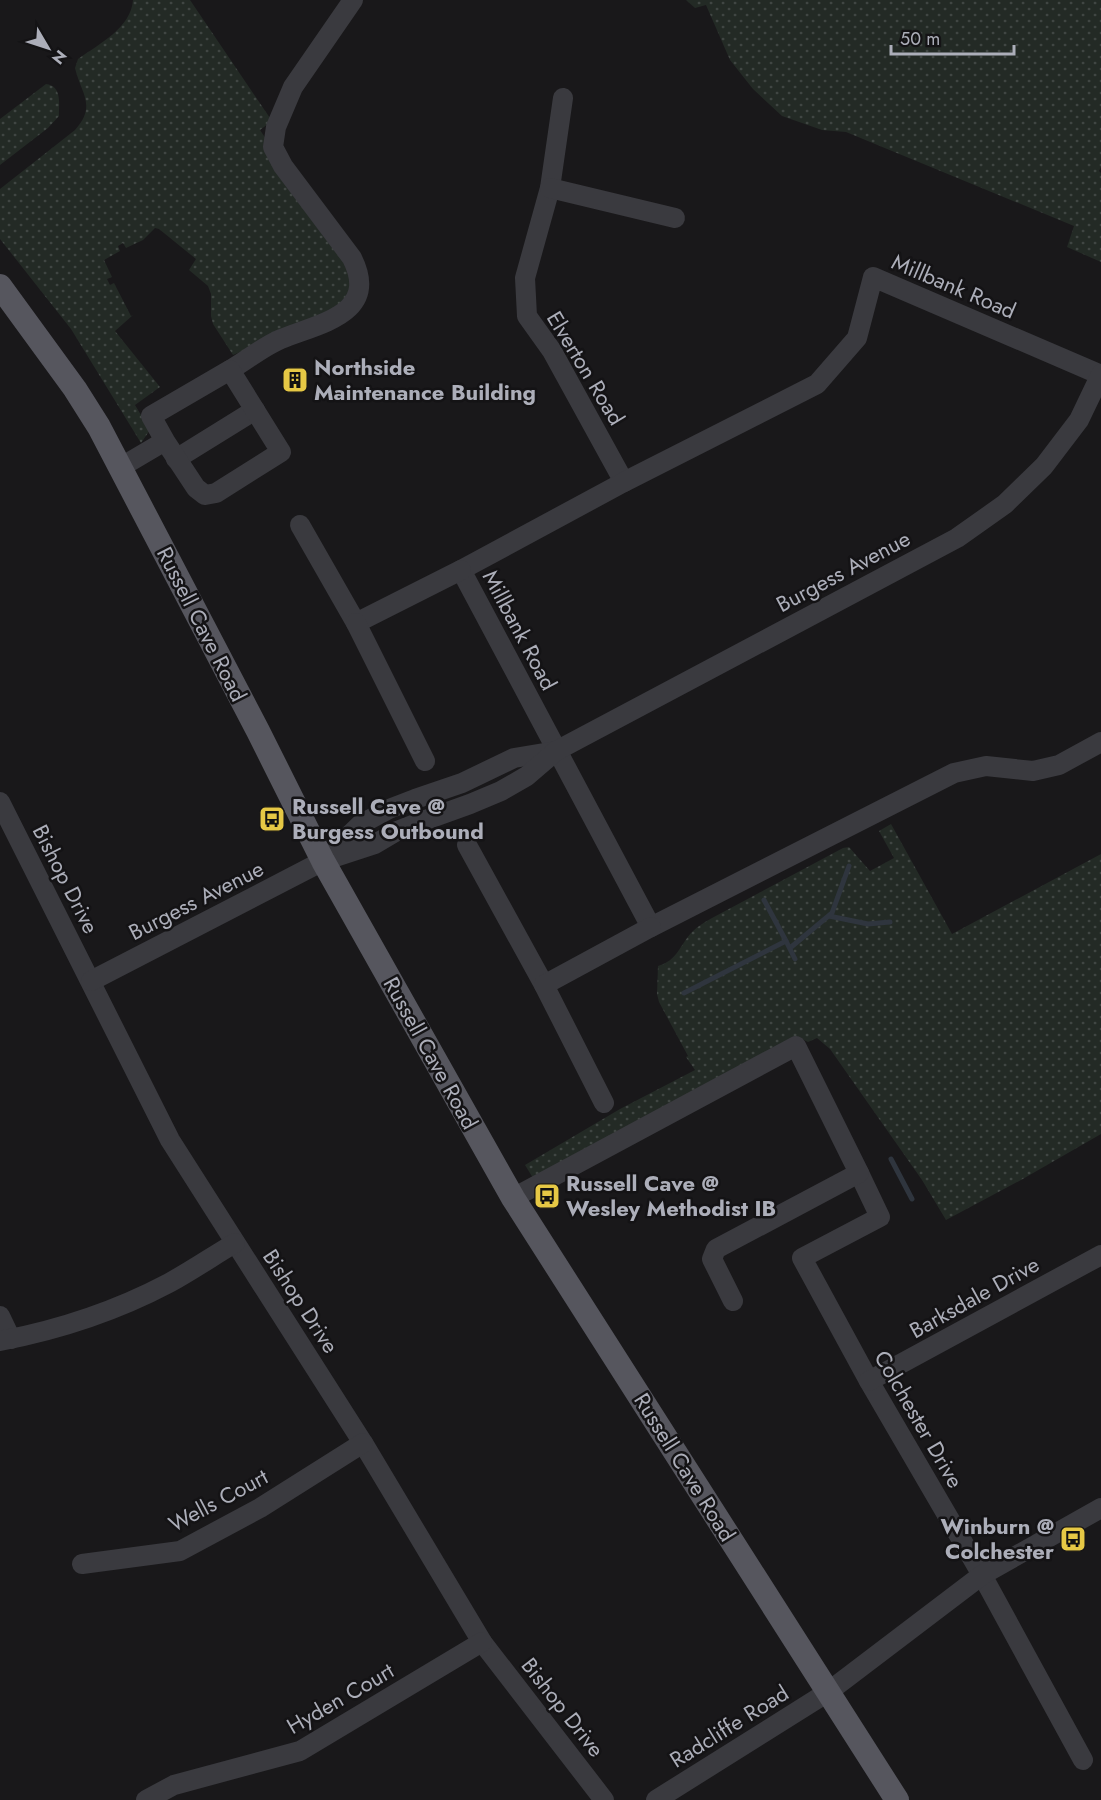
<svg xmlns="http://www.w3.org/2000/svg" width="1101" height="1800" font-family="Jost,sans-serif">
  <defs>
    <pattern id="grass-dots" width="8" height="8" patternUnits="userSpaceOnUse" patternTransform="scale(1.5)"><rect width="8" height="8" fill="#232a25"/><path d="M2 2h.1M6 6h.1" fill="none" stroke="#404643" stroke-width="1.8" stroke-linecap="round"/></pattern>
  </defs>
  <rect width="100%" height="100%" fill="#19181a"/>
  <!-- grass -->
  <g fill="url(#grass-dots)">
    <path d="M133 0H190L272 121 260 130 355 272 351 300 294 329 233 355 213 324 211 316V294L208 286 189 270 196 259 159 229 155 228 143 240 126 248 123 243 118 246 120 251 104 260 112 277 107 279 110 285 114 283 131 316 133 315 115 331 160 387 135 405 150 430 141 443 71 329 0 239V189L75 130C97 105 81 94 75 68L78 59C99 44 131 28 133 0Z"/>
    <polygon points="686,0 1101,0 1101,167 1099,171 1101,173 1101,262 1067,247 1074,226 846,132 822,130 782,116 753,89 730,60 706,5 695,8"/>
    <path d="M46 84C62 86 59 103 59 116L48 128 0 165V119Z"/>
    <path d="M891 824 952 934 1101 854V1134L1021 1180 946 1220 922 1180 830 1049 817 1038 808 1042 798 1037 533 1178 525 1165 620 1109 695 1070 686 1057 688 1056 659 1002 657 994 658 966C678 960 679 946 692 932 698 926 705 922 712 918L843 848 849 847 870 871 894 858 879 831Z"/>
  </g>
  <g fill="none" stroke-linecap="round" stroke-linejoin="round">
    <!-- stream -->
    <g stroke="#2f353e" stroke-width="5">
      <polyline points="764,900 786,941"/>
      <polyline points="829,916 868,924 890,922"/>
      <polyline points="790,948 832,913 849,866"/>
      <polyline points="684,993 786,941 795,959"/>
      <polyline points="891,1159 912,1199"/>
    </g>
    <!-- minor -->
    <g stroke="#3a3a3f" stroke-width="20">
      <polyline points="563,98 550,188 525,278 527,316 552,351 624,482"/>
      <polyline points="550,188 675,218"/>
      <path d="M230 370C247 360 264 346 281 339 320 323 380 314 352 258L283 166 273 147 276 127 293 87 353 0"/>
      <polyline points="1101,375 873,277 857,338 817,384 624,482 461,570 651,927 954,773 986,766 1033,771 1059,765 1101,742"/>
      <polyline points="176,459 255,410"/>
      <polyline points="121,467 165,441 151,416 230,370 281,452 216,493 205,495 196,488 165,441"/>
      <polyline points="300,525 356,623 461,570"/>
      <polyline points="356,623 425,761"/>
      <polyline points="0,802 170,1140 363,1443 482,1642 604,1800"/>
      <polyline points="467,845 544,985"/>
      <polyline points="326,858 361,824 389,809 415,799 462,783 514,758 556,751"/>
      <polyline points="91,981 323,861 375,844 397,831 420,822 470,804 501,791 527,776 556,751 957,538 1005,504 1044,466 1079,420 1101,374"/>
      <polyline points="604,1103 544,985 651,927"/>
      <polyline points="859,1173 880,1217 802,1258 869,1381 982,1575 1083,1760"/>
      <polyline points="513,1198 796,1046 859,1173 716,1249 712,1259 733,1301"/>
      <polyline points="0,1316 11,1339"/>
      <path d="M0 1341C58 1330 116 1311 169 1283 191 1271 213 1256 235 1243"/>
      <polyline points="869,1381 1101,1255"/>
      <polyline points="82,1564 180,1551 260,1508 363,1443"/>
      <polyline points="146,1800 174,1785 300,1751 482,1642"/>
      <polyline points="656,1800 828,1692 982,1575 1101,1508"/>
    </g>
    <!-- major -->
    <polyline stroke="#56565e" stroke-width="24" points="0,286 75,389 99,427 258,731 323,861 513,1198 897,1800"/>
  </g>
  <!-- icons -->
  <defs>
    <g id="building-square" transform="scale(1.35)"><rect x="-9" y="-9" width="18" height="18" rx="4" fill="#e6c845" stroke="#141315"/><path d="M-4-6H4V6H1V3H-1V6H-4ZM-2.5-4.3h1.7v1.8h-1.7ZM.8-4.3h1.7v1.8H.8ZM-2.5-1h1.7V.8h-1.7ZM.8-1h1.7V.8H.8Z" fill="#111"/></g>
    <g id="bus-square" transform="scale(1.35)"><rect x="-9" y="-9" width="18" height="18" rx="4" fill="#e6c845" stroke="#141315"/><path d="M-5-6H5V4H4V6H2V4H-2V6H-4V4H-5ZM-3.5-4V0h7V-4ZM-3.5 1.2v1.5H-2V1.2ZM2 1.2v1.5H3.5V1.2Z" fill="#111"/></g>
  </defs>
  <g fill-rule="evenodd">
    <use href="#building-square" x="295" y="380"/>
    <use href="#bus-square" x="272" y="819"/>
    <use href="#bus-square" x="547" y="1196"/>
    <use href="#bus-square" x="1073" y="1539"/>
  </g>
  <g text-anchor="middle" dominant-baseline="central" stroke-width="5" stroke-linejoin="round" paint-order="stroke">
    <!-- street labels -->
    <g font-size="22" fill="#acaeb9" stroke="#141315">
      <text transform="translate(954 286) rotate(23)">Millbank Road</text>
      <text transform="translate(586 368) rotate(59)">Elverton Road</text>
      <text transform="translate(843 571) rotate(-28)">Burgess Avenue</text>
      <text transform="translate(202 624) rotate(63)">Russell Cave Road</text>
      <text transform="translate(520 630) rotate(62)">Millbank Road</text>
      <text transform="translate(66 879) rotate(63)">Bishop Drive</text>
      <text transform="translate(196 900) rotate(-27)">Burgess Avenue</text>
      <text transform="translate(431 1053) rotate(61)">Russell Cave Road</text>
      <text transform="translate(974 1297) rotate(-29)">Barksdale Drive</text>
      <text transform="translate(301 1301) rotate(57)">Bishop Drive</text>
      <text transform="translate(919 1419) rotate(60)">Colchester Drive</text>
      <text transform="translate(685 1467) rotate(58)">Russell Cave Road</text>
      <text transform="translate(218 1500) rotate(-28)">Wells Court</text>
      <text transform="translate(340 1698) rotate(-30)">Hyden Court</text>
      <text transform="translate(563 1707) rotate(52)">Bishop Drive</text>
      <text transform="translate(729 1726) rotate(-32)">Radcliffe Road</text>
    </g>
    <!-- poi labels -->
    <g font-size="22" font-weight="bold" fill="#acaeb9" stroke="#141315" text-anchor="start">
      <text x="314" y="367">Northside<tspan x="314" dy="25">Maintenance Building</tspan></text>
      <text x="292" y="806">Russell Cave @<tspan x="292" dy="25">Burgess Outbound</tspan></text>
      <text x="566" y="1183">Russell Cave @<tspan x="566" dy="25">Wesley Methodist IB</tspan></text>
      <text x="1054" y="1526" text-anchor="end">Winburn @<tspan x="1054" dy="25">Colchester</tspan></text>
    </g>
  </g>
  <!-- north arrow -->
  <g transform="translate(48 48) rotate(129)" stroke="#141315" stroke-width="4.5" paint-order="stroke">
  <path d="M0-4.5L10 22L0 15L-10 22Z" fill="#acaeb9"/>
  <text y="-9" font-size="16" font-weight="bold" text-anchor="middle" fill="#acaeb9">N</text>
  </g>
  <!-- scale -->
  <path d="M891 45v9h123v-9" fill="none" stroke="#acaeb9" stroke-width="3"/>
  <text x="900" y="45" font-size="18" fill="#acaeb9" stroke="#141315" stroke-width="4.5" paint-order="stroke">50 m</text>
</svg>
